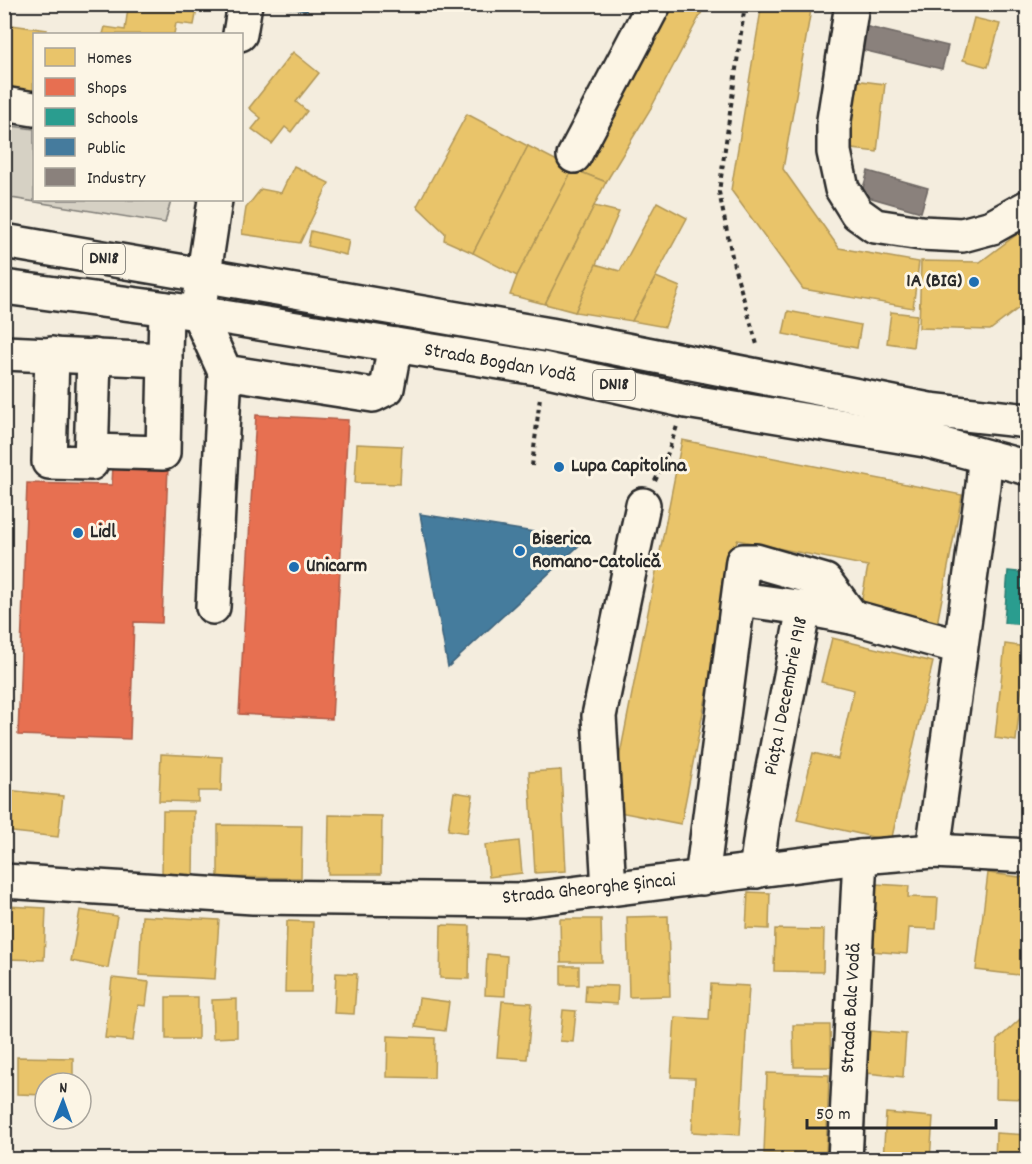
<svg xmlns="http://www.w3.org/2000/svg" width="1032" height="1164" font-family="Dekko,sans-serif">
  <rect width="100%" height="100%" fill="#f4edde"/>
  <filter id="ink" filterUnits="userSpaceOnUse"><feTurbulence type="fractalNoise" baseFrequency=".0167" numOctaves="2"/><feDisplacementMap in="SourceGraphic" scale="12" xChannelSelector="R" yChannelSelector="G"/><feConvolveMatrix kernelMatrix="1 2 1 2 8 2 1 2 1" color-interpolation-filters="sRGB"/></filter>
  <g filter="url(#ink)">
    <!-- green -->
    <polygon fill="#d6d1c4" stroke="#807e78" stroke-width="1.5" points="4,125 34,129 34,200 171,200 165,223 5,197"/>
    <!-- homes -->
    <g fill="#e9c46a" stroke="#b09657" stroke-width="1.5">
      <polygon points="198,4 194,25 176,23 174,34 103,34 105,27 125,30 128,8 108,4"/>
      <polygon points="671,4 706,4 651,108 606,182 573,169 619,97"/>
      <polygon points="762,4 812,4 783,169 839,248 919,262 913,308 803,289 731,190"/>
      <polygon points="1000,4 1028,4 1028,13 999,8"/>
      <polygon points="974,18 1000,24 988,67 963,60"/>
      <polygon points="4,24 47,30 46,34 34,34 33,93 4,89"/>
      <polygon points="293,52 319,73 296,102 307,111 291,132 285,127 272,144 252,129 261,118 249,108"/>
      <polygon points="853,80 885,84 877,152 844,148"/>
      <polygon points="467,114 528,146 473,253 444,240 445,233 417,206"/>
      <polygon points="528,146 573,169 517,276 473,253"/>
      <polygon points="294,166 329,183 300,243 242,234 246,208 261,189 281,193"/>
      <polygon points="573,169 606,182 545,304 510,295 517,276"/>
      <polygon points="657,202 687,218 632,321 575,312 595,264 620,271"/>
      <polygon points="594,206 619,212 575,312 545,304"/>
      <polygon points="1028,226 1028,301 990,330 919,328 921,261 980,262"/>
      <polygon points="311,231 349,240 346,255 308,246"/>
      <polygon points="656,277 680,287 665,327 632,321"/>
      <polygon points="788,311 861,325 857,348 783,334"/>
      <polygon points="891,312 917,315 913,347 887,343"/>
      <polygon points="682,440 962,495 937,624 860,609 868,566 737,540 681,824 609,810"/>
      <polygon points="357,444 402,446 400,484 355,483"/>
      <polygon points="832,638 933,662 891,841 797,820 813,753 838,759 854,690 821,682"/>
      <polygon points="1005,644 1026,647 1016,741 995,738"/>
      <polygon points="161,754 222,757 221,791 198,791 198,802 159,801"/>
      <polygon points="561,770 566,871 535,873 529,772"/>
      <polygon points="6,790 63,796 58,837 4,831"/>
      <polygon points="454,792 473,795 467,833 448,830"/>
      <polygon points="163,811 194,811 193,876 162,875"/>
      <polygon points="329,815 382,816 381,874 328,874"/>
      <polygon points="218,825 302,826 301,878 218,877"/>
      <polygon points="519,841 522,873 489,877 485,845"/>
      <polygon points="988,873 1028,878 1028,976 976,970"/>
      <polygon points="875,884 909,886 908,897 938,898 936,929 909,928 907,954 871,951"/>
      <polygon points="748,892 770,893 769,929 746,928"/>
      <polygon points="6,906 46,908 44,960 5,959"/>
      <polygon points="80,910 117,916 108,968 71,961"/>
      <polygon points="142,916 219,920 215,979 139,975"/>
      <polygon points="668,916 670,996 629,997 627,917"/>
      <polygon points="560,919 601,919 602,962 561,962"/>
      <polygon points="287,921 313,922 311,992 285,992"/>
      <polygon points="441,925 470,926 469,979 440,978"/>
      <polygon points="775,929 824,930 823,972 774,971"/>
      <polygon points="487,954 507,956 505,996 485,995"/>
      <rect x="561" y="966" width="18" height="19"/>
      <polygon points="336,973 357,974 354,1014 334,1013"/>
      <polygon points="112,978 149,982 146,1006 138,1005 133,1041 105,1038"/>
      <polygon points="711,984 749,986 740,1135 692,1132 695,1078 671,1077 675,1017 709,1019"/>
      <polygon points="586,985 618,986 617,1004 585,1002"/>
      <rect x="166" y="997" width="32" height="42"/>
      <polygon points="419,998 449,1002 445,1031 415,1027"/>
      <polygon points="237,999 237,1037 213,1038 212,1000"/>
      <polygon points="502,1001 532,1003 527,1059 497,1057"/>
      <polygon points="563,1010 576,1011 573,1042 560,1041"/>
      <polygon points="1028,1012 1028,1099 996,1098 997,1040"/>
      <polygon points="793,1025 830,1025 831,1067 794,1067"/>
      <polygon points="870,1031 906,1034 903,1077 867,1073"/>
      <polygon points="388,1036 435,1038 434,1078 387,1077"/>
      <polygon points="17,1057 73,1058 73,1083 45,1083 45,1095 17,1094"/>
      <polygon points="767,1073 829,1075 826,1156 764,1153"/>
      <polygon points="886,1113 933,1117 930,1160 883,1160"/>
      <polygon points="996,1133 1028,1135 1028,1160 995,1160"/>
    </g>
    <!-- shops -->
    <g fill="#e76f51" stroke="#af5b46" stroke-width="1.5">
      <polygon points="256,415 348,420 332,719 239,714"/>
      <polygon points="113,465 168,467 162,623 134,622 130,739 18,735 27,483 112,485"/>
    </g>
    <!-- schools -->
    <polygon fill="#2a9d8f" stroke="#2a7b71" stroke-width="1.5" points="1008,571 1028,573 1028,625 1004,623"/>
    <!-- public -->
    <g fill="#457b9d" stroke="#3d637b" stroke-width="1.5">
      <polygon points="272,4 308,4 307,11"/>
      <polygon points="420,514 585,540 448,667"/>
    </g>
    <!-- industry -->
    <g fill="#8a817c" stroke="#6e6764" stroke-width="1.5">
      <polygon points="860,25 948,46 942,69 854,48"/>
      <polygon points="868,171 928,188 921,212 861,195"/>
    </g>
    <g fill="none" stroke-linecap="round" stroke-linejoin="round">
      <!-- minor casing -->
      <g stroke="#2b2b2b" stroke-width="38">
        <g id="minor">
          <polyline points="852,4 834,120 834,152 842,189 857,213 875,226 921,233 962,235 992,227 1028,207"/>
          <polyline points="240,34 245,4"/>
          <polyline points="4,104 34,109"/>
          <polyline points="574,156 654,4"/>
          <polyline points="215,200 198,313 225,372 373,395 387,388 395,345"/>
          <polyline points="4,353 165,360"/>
          <polyline points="52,354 49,462 91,463 94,356"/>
          <polyline points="91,451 163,453 166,309"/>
          <polyline points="739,599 804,608"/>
          <polyline points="213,607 225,372"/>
          <polyline points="933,851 983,485 985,457"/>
          <polyline points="756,871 763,820 804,608 852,617 960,647"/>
          <polyline points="702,878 743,561 756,561 825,581 852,617"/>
          <polyline points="609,889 599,716 643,505"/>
          <polyline points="845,1160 860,857"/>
        </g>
      </g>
      <!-- major casing -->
      <g stroke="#2b2b2b" stroke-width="38">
        <g id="major">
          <polyline points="4,241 550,335 929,410 1028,421"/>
          <polyline points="4,287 198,313 543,369 686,401 925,440 1028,468"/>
          <polyline points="4,881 253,897 524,900 860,857 933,851 1028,856"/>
        </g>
      </g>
      <!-- path -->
      <g stroke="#2b2b2b" stroke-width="4" stroke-dasharray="4.5 4.5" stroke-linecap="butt">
        <polyline points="745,4 719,192 734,266 758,348"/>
        <polyline points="532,466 540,397"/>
        <polyline points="655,481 665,461 677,426"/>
      </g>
      <!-- minor -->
      <use href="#minor" stroke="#fcf5e5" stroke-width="33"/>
      <!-- major -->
      <use href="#major" stroke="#fcf5e5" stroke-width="33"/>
    </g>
  </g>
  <!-- markers -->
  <g fill="#1f6fb2" stroke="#fcf5e5" stroke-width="2">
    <circle cx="974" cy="282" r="6"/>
    <circle cx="559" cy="467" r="6"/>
    <circle cx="78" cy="533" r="6"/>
    <circle cx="520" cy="551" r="6"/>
    <circle cx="294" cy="567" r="6"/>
  </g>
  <g text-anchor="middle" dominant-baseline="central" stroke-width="6" stroke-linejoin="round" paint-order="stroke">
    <!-- shield labels -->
    <g fill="#fcf5e5" stroke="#6a6863" stroke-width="1.5">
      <rect x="83" y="244" width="42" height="30" rx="4.5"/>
      <rect x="593" y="370" width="42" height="30" rx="4.5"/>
    </g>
    <g font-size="18" font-weight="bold" fill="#2b2b2b">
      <text x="104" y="259">DN18</text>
      <text x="614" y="385">DN18</text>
    </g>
    <!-- poi labels -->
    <g font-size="20" font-weight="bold" fill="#2b2b2b" stroke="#fcf5e5" text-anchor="start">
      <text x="962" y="282" text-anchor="end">1A (BIG)</text>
      <text x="571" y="467">Lupa Capitolina</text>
      <text x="90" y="533">Lidl</text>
      <text x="532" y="540">Biserica<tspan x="532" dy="23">Romano-Catolică</tspan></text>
      <text x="306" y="567">Unicarm</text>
    </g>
    <!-- street labels -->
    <g font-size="20" fill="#2b2b2b" stroke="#fcf5e5">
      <text transform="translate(500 364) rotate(10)">Strada Bogdan Vodă</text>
      <text transform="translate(787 696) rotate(-79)">Piața 1 Decembrie 1918</text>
      <text transform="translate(589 890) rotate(-6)">Strada Gheorghe Șincai</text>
      <text transform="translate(852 1008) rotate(-87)">Strada Balc Vodă</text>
    </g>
  </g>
  <!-- margin -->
  <rect width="1032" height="1164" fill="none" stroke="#fcf5e5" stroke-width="24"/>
  <rect x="12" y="12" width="1008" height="1140" fill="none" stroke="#2b2b2b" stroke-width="2" filter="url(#ink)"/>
  <!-- legend -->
  <rect x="33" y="33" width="210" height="168" fill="#fcf5e5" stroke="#a8a49b" stroke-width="1.5"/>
  <rect x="45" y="48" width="30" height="18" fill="#e9c46a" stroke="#a8a49b" stroke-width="1.5"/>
  <text x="87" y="63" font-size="18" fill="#2b2b2b">Homes</text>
  <rect x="45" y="78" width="30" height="18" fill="#e76f51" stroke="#a8a49b" stroke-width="1.5"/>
  <text x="87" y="93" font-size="18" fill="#2b2b2b">Shops</text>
  <rect x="45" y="108" width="30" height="18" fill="#2a9d8f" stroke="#a8a49b" stroke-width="1.5"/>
  <text x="87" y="123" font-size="18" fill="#2b2b2b">Schools</text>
  <rect x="45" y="138" width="30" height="18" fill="#457b9d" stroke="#a8a49b" stroke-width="1.5"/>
  <text x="87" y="153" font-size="18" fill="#2b2b2b">Public</text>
  <rect x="45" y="168" width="30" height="18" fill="#8a817c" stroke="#a8a49b" stroke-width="1.5"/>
  <text x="87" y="183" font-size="18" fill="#2b2b2b">Industry</text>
  <!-- north arrow -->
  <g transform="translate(63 1101) rotate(1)"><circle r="28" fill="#fcf5e5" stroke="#a8a49b" stroke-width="1.5"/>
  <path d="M0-4.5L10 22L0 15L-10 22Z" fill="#1f6fb2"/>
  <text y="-9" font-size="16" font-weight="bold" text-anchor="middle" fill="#2b2b2b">N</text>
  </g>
  <!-- scale -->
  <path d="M807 1119v9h189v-9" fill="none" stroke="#2b2b2b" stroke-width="3"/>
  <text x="816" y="1119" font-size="18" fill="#2b2b2b" stroke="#fcf5e5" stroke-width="4.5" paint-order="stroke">50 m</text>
</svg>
